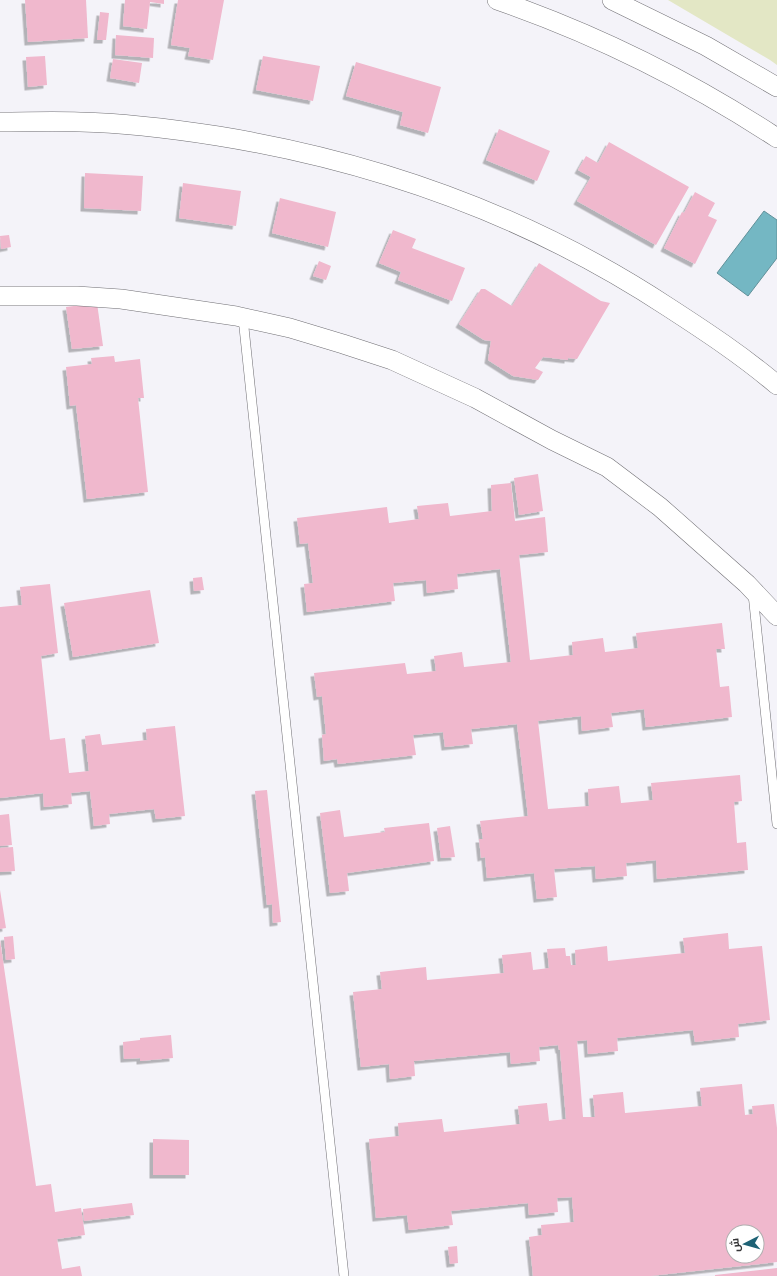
<svg xmlns="http://www.w3.org/2000/svg" width="777" height="1276" font-family="Georgia,Cairo,serif">
  <defs>
    <filter id="shadow"><feDropShadow dx="-3.5" dy="3.5" stdDeviation="0" flood-color="#0004"/></filter>
  </defs>
  <rect width="100%" height="100%" fill="#f4f3f9"/>
  <!-- green -->
  <polygon fill="#e3e7c5" points="668,0 777,0 777,65 770,60"/>
  <!-- water -->
  <polygon fill="#74b7c3" stroke="#619099" points="764,211 777,220 777,258 748,296 717,273"/>
  <!-- building -->
  <g fill="#f0b8cd" fill-rule="evenodd" filter="url(#shadow)">
    <polygon points="25,0 86,0 88,38 28,42"/>
    <polygon points="125,0 164,0 164,4 150,2 147,29 123,26"/>
    <polygon points="178,0 224,0 213,60 188,56 190,48 171,45"/>
    <polygon points="100,12 109,13 106,40 97,40"/>
    <polygon points="116,35 154,38 153,58 115,55"/>
    <polygon points="45,56 47,85 28,87 26,57"/>
    <polygon points="263,56 320,66 313,101 256,90"/>
    <polygon points="113,59 142,63 139,83 110,78"/>
    <polygon points="356,62 441,87 428,133 400,125 403,112 346,96"/>
    <polygon points="499,129 550,151 537,181 486,160"/>
    <polygon points="609,142 689,187 656,245 577,201 591,177 578,170 586,156 598,163"/>
    <polygon points="85,173 143,176 141,211 84,208"/>
    <polygon points="183,183 241,191 236,226 179,218"/>
    <polygon points="695,192 715,203 708,216 717,220 695,264 664,248 682,212 684,213"/>
    <polygon points="280,198 336,212 328,247 272,233"/>
    <polygon points="393,230 416,239 412,248 465,268 452,301 398,280 401,272 379,263"/>
    <polygon points="9,235 11,247 1,249 0,236"/>
    <polygon points="319,261 331,266 326,280 313,276"/>
    <polygon points="539,263 601,301 610,303 577,359 568,358 568,360 543,357 535,368 543,372 538,380 513,376 488,360 491,341 484,340 459,324 481,289 485,289 512,306"/>
    <polygon points="97,303 103,346 72,349 66,307"/>
    <polygon points="114,356 115,362 140,359 144,398 138,398 148,492 87,499 76,405 70,406 66,367 92,364 91,358"/>
    <polygon points="538,474 543,511 519,515 514,478"/>
    <polygon points="511,483 515,521 545,517 548,552 519,555 530,660 573,655 572,642 603,638 605,652 638,648 636,633 722,623 725,649 716,649 720,687 729,686 732,717 646,727 644,709 611,713 613,727 582,731 581,716 538,721 548,809 589,806 588,789 619,786 621,803 653,800 651,783 740,775 742,801 734,802 737,843 746,842 748,870 657,879 656,860 626,863 627,876 596,879 595,866 554,869 557,897 537,899 534,873 487,878 485,857 481,858 479,839 483,839 480,821 528,816 517,724 471,729 473,744 445,747 443,732 413,735 416,755 338,764 337,759 324,761 322,735 326,734 322,696 317,697 314,673 405,663 407,674 436,671 434,656 462,652 464,667 511,662 500,569 457,574 458,589 427,593 426,580 393,583 395,601 307,612 304,584 313,583 308,543 300,544 297,518 387,507 389,523 419,519 417,506 448,503 450,516 492,511 491,485"/>
    <polygon points="202,577 204,590 194,591 193,578"/>
    <polygon points="50,584 58,653 41,656 50,740 65,738 69,773 89,771 85,736 100,734 102,745 147,740 146,729 175,726 185,816 156,819 154,809 109,814 110,824 94,826 90,791 71,793 72,804 44,807 43,793 0,798 0,607 22,605 20,587"/>
    <polygon points="150,590 159,643 73,657 64,603"/>
    <polygon points="267,790 281,922 273,923 272,904 267,905 255,791"/>
    <polygon points="340,810 344,837 385,832 384,828 429,823 434,861 347,873 349,891 330,893 320,813"/>
    <polygon points="9,814 12,845 0,846 0,815"/>
    <polygon points="450,826 455,857 441,858 437,828"/>
    <polygon points="13,847 15,871 0,872 0,848"/>
    <polygon points="0,890 6,928 0,929"/>
    <path d="M728 933 729 949 762 946 770 1020 738 1024 739 1037 695 1042 693 1030 617 1038 618 1051 588 1054 587 1040 577 1041 583 1117H595L593 1095 623 1092 625 1113 702 1106 700 1088 742 1084 745 1115 753 1114 752 1106 774 1104 777 1128V1262L650 1276H533L529 1237 542 1235 541 1225 574 1222 572 1197 557 1198 558 1212 529 1215 528 1203 451 1211 453 1225 409 1230 407 1215 376 1218 369 1139 399 1136 398 1123 442 1119 444 1132 520 1124 518 1106 547 1103 549 1121 566 1119 560 1050H559L558 1045 539 1047 540 1061 511 1064 510 1052 414 1061 415 1076 390 1079 389 1064 361 1067 353 992 382 989 380 972 426 967 427 980 504 973 502 955 531 952 533 970 549 968 547 949 565 948 566 956H570L571 965H576L575 950 607 946 608 961 685 953 683 938ZM733 1232H757V1256H733Z"/>
    <polygon points="13,936 15,959 6,960 4,937"/>
    <polygon points="0,940 36,1186 51,1184 55,1212 81,1208 85,1235 57,1239 62,1269 80,1266 82,1276 0,1276"/>
    <polygon points="171,1035 173,1058 140,1061 140,1058 124,1059 123,1042 140,1040 140,1038"/>
    <polygon points="153,1139 189,1140 189,1175 153,1175"/>
    <polygon points="132,1203 134,1215 84,1221 83,1209"/>
    <polygon points="457,1246 458,1263 450,1264 448,1247"/>
    <polygon points="777,1268 777,1276 715,1276 715,1275"/>
  </g>
  <g fill="none" stroke-linecap="round" stroke-linejoin="round">
    <!-- lane casing -->
    <g stroke="#706f74" stroke-width="10">
      <g id="lane">
        <polyline points="243,318 344,1276"/>
        <polyline points="753,594 777,824"/>
      </g>
    </g>
    <!-- street casing -->
    <g stroke="#706f74" stroke-width="20">
      <g id="street">
        <path d="M497 0C595 34 690 81 777 138"/>
        <polyline points="612,0 706,46 777,87"/>
        <path d="M0 122C27 122 53 121 80 122 126 123 173 129 218 136 379 162 531 217 668 307 705 331 743 356 777 385"/>
        <polyline points="0,296 77,296 121,299 236,316 290,328 343,344 392,360 475,398 552,440 607,467 660,507 747,584 777,616"/>
      </g>
    </g>
    <!-- lane -->
    <use href="#lane" stroke="#fff" stroke-width="9"/>
    <!-- street -->
    <use href="#street" stroke="#fff" stroke-width="19"/>
  </g>
  <!-- north arrow -->
  <g transform="translate(745 1244) rotate(264)"><circle r="19" fill="#ffffff" stroke="#afafaf"/>
  <path d="M0-3L7 15L0 10L-7 15Z" fill="#1e6275"/>
  <text y="-6" font-size="11" font-weight="bold" text-anchor="middle" fill="#363638">ش</text>
  </g>
</svg>
